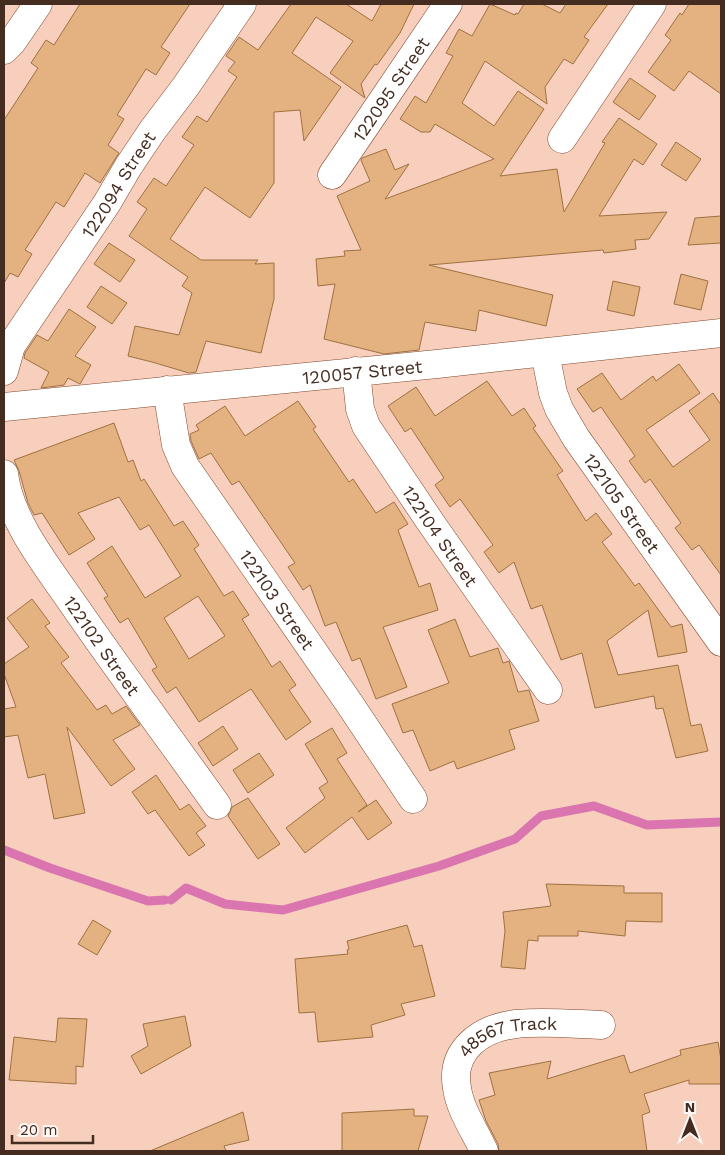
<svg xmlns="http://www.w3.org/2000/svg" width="725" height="1155" font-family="'Work Sans',sans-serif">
  <rect width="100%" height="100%" fill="#f7cfbc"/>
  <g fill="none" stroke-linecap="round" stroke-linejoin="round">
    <!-- stream -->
    <g stroke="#da75b0" stroke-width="9">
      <polyline points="4,850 50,868 148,901 165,900"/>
      <polyline points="171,900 186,888 225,904 283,910 439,866 515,839 541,816 594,806 647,825 721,822"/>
    </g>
  </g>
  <!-- building -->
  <g fill="#e4b281" stroke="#9f7141" fill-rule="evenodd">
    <polygon points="80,4 190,4 161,47 170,53 156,75 146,69 117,115 124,119 108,145 119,153 100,183 85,173 64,207 56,202 25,250 32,254 18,277 10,273 4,283 4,120 38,68 31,63 46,40 54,45"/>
    <polygon points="291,4 346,4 372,21 381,4 414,4 400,33 377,65 375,64 361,84 365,98 330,73 353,41 316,17 292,53 341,87 304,141 300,110 274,112 274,183 250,218 205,187 170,239 201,260 258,260 255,264 274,263 274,299 261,353 206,341 196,372 189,373 152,362 128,356 135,326 179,335 192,293 182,286 188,277 129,236 147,209 137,202 154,178 166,186 194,145 182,137 197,116 207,122 237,77 228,71 235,62 226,56 239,37 258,50"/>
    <polygon points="490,4 515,15 516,13 518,14 524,4 542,4 560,13 566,4 608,4 584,37 589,40 573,64 564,59 545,87 547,104 485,61 462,103 494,126 518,91 544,109 500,176 557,169 564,212 605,143 602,142 619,118 657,144 643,165 634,159 599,216 667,212 649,239 635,240 636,249 604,253 603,250 429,265 553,295 546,326 479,310 476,331 425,322 419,350 384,354 324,339 335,284 318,286 316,259 345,256 344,251 361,250 337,196 370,181 361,160 362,158 386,149 395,170 409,164 385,199 494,159 435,124 430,132 421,132 400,119 415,96 426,103 453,56 446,53 459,29 472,36"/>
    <polygon points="689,4 721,4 721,94 689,71 674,91 648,72 671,40 665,35 680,13 682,15"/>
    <polygon points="630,78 656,96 639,120 613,102"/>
    <polygon points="676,142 701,159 686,181 661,165"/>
    <polygon points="721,216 721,243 688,245 695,218"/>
    <polygon points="109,243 135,260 120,282 94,264"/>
    <polygon points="681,274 708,281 701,310 674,304"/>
    <polygon points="613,281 640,287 634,316 607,310"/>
    <polygon points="101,286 127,303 112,324 87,307"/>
    <polygon points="69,309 96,327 75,356 91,365 80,384 68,378 64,385 41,388 49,372 24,358 25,353 37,335 48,341"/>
    <polygon points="679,364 700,393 646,430 673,467 710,440 689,411 713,393 721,405 721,575 699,545 692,550 675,528 681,523 650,479 645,483 629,461 635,456 601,407 593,412 577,389 602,373 621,400 653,376 656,381"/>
    <polygon points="487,381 512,416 524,408 536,426 533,428 563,471 557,475 586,521 596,513 612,534 602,542 635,586 639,583 671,627 682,624 687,652 658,657 648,610 607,641 618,675 678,665 691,726 701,724 708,751 676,758 663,708 656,709 654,696 595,708 582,653 561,660 542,605 531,609 514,562 499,573 484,552 493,545 460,499 450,507 435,485 444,478 411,428 405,432 388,406 416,387 435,416"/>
    <polygon points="298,401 316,427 313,429 349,482 353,479 376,513 394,502 408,524 398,530 419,587 430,583 438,610 383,627 407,687 376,699 360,658 352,661 336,622 325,626 310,585 303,590 288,567 295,563 239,481 232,485 211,453 199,459 191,441 190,434 199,430 196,425 225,406 245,436"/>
    <path d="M114 423 128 462 133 460 141 481 144 479 174 526 183 521 199 545 194 549 224 596 233 591 249 615 242 619 272 667 280 661 296 685 289 690 311 722 286 740 251 689 199 722 176 687 167 693 152 670 157 667 128 618 120 623 104 598 108 596 87 563 112 546 145 598 181 576 149 525 140 530 119 497 78 513 95 539 69 555 42 513 34 515 28 503 19 471 14 460ZM198 596 225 636 189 659 164 618Z"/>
    <polygon points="32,599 50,623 45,626 69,657 61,663 97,710 106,705 112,714 126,706 140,725 113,740 135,769 111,786 67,727 85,813 54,819 45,774 28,778 18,735 4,737 4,709 16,707 4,674 4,664 29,647 7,618"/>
    <polygon points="455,619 470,657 498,648 503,663 509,661 518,692 529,690 539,721 509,730 515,749 457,769 454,761 430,771 413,730 403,733 392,704 449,683 428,630"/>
    <polygon points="223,726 238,749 213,766 198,743"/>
    <polygon points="332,728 347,753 337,759 367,805 358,812 376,800 392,823 368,840 352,817 305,853 286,828 325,798 319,788 328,782 305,744"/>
    <polygon points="259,753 274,775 248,793 233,770"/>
    <polygon points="156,775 180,810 189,804 206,826 196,833 205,845 189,856 155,810 148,814 132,792"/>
    <polygon points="248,798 280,844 258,859 228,816 232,807"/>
    <polygon points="546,884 624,886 624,893 662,893 662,922 626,921 625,936 578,931 578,936 538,936 538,941 528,940 525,969 501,967 505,931 503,912 551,906"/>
    <polygon points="93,920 111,931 97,955 78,944"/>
    <polygon points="407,925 414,947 422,945 435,996 401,1004 405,1015 371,1025 373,1037 318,1042 315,1012 299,1013 295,959 348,954 347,950 349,949 347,941"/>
    <polygon points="185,1016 191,1046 141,1074 131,1056 148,1046 143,1024"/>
    <polygon points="58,1018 87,1019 83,1067 76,1066 76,1084 9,1080 14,1037 56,1042"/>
    <polygon points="718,1042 721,1060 721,1084 689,1084 689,1080 644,1094 650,1112 642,1115 647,1151 499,1151 498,1144 486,1121 479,1100 495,1095 489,1073 551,1061 547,1079 624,1055 630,1073 681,1055 680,1050"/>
    <polygon points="414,1109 414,1116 428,1116 418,1151 342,1151 342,1113"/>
    <polygon points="243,1112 249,1140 224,1146 226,1151 150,1151"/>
  </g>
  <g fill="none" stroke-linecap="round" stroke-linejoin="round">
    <!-- minor casing -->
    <g stroke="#80472c" stroke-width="29">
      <g id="minor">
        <polyline points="4,50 12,42 38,4"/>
        <polyline points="562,139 652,4"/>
        <path id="s1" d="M332 175 448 4"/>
        <path id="s2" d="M545 353 553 393 559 409 576 438 721 642"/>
        <path id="s3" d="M4 371 11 346 21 331 107 203 128 167 152 131 186 86 242 4"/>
        <path id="s4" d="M356 371 360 409 366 426 431 523 548 690"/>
        <path id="s5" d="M167 390 176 445 185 466 349 703 413 799"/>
        <path id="s6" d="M4 407 437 364 721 333"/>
        <path id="s7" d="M4 474C10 521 47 566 73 604 120 672 169 738 217 805"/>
        <path id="s8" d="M484 1151C475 1131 460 1110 457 1088 450 1050 481 1028 516 1024 544 1021 573 1024 601 1025"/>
      </g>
    </g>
    <!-- minor -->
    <use href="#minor" stroke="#fff" stroke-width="28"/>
  </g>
  <g text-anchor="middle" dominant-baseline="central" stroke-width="4" stroke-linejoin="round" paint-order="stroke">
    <!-- street labels -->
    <g font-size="18" fill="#452c20" stroke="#fff8f5">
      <text stroke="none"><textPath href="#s1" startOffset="104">122095 Street</textPath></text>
      <text stroke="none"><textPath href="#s3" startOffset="220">122094 Street</textPath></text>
      <text stroke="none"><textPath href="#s6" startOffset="360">120057 Street</textPath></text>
      <text stroke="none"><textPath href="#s2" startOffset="171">122105 Street</textPath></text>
      <text stroke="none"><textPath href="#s4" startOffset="189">122104 Street</textPath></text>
      <text stroke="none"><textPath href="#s5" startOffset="241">122103 Street</textPath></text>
      <text stroke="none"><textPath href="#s7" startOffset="199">122102 Street</textPath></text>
      <text stroke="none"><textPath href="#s8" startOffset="156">48567 Track</textPath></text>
    </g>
  </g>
  <!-- border -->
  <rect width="725" height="1155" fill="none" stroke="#452c20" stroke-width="10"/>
  <!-- north arrow -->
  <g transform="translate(690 1120)" stroke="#fff8f5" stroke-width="4" paint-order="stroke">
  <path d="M0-4L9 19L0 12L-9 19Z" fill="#452c20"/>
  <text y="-8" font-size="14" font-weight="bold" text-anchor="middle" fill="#452c20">N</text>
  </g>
  <!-- scale -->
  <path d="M12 1135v8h81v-8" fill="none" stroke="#452c20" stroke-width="2.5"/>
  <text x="20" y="1135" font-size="15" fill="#452c20" stroke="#fff8f5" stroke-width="4" paint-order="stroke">20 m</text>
</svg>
